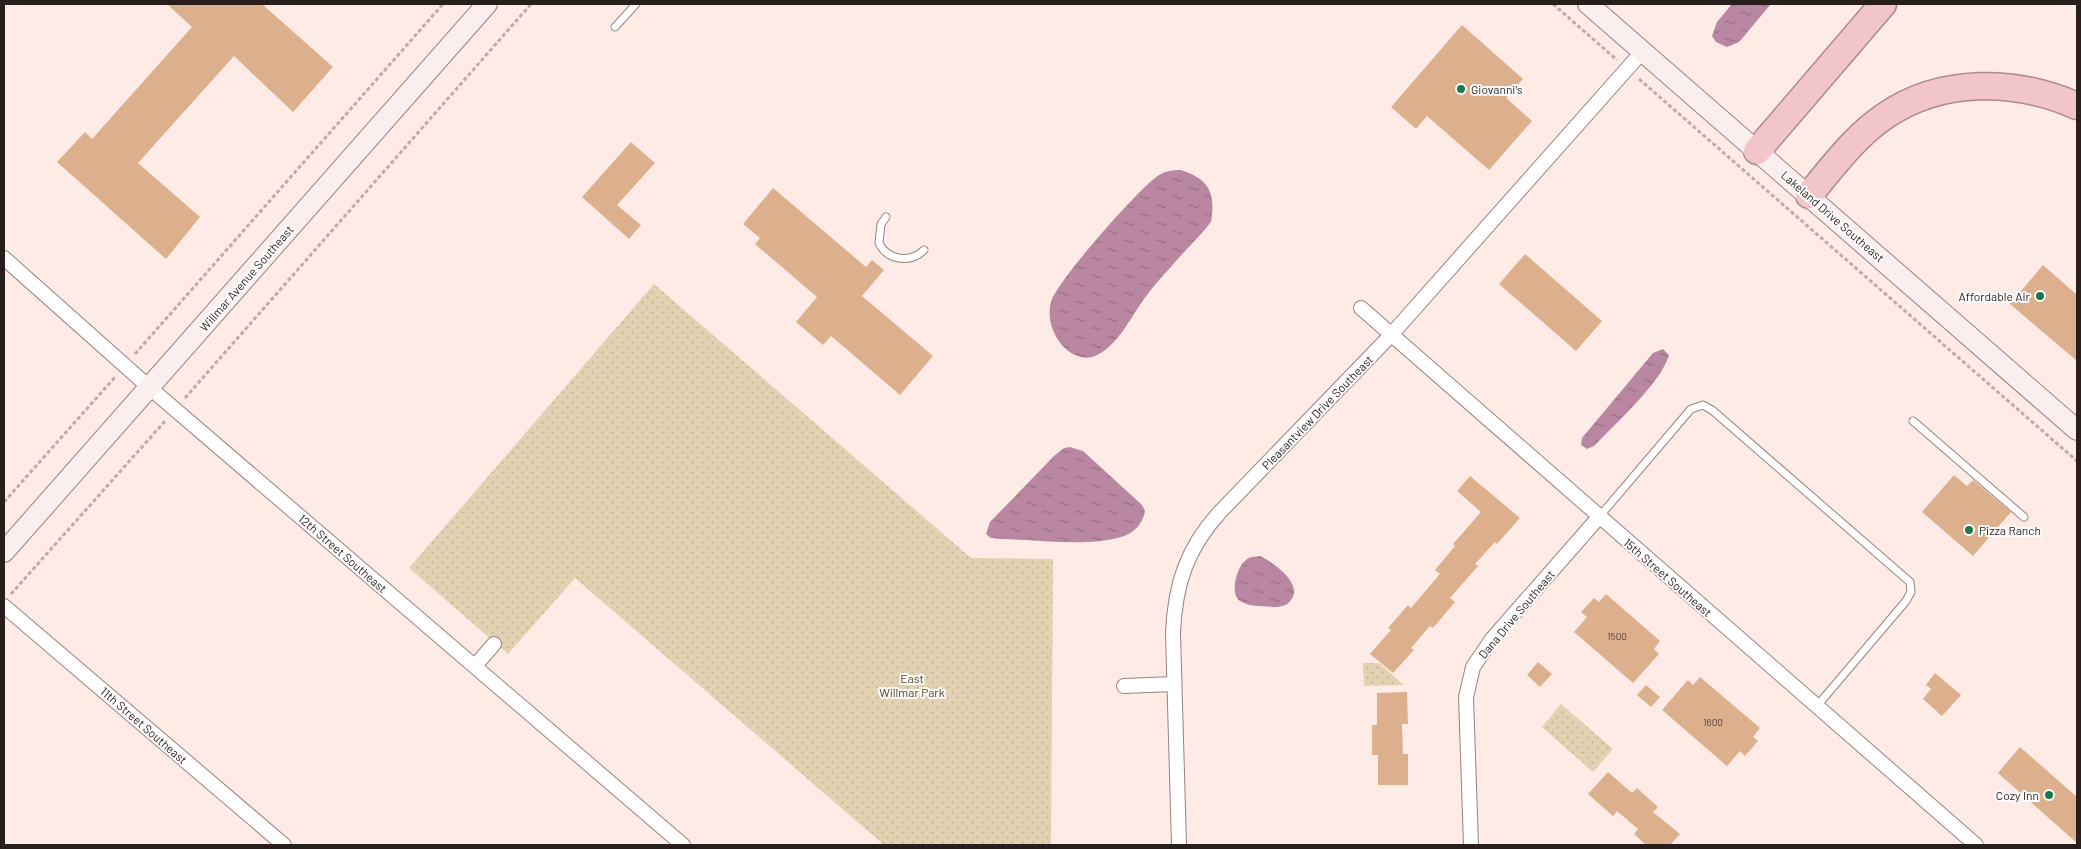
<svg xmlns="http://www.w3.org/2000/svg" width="2081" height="849" font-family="Barlow,sans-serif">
  <defs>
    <pattern id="park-dots" width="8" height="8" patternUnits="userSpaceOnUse" patternTransform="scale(1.25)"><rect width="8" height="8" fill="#e2d2b1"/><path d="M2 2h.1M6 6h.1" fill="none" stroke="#c2b498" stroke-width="1.8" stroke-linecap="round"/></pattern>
    <pattern id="water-ripples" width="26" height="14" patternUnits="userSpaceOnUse" patternTransform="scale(1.25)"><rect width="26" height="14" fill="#b987a1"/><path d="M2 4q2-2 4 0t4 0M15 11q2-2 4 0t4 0" fill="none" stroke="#966e83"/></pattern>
  </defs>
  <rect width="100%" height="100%" fill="#ffebe6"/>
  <!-- park -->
  <g fill="url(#park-dots)">
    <polygon points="654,284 971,558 1053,559 1051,845 884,845 575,578 508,654 409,568"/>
    <polygon points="1363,663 1379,663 1404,685 1364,686"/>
    <polygon points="1561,704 1613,749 1593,772 1542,727"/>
  </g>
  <!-- water -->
  <g fill="url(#water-ripples)">
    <polygon points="1732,4 1771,4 1739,42 1727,47 1716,42 1712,36 1717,22"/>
    <path d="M1181 170C1209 179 1216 193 1211 222 1199 238 1184 251 1171 267 1161 277 1152 288 1144 299 1130 318 1118 346 1095 356 1083 361 1069 354 1061 344 1052 332 1047 317 1051 302 1056 282 1140 187 1159 175 1166 171 1173 170 1181 170Z"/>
    <path d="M1663 349 1669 355C1661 383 1615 424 1594 446L1587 449 1581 445 1582 438 1653 353Z"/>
    <path d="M1070 447 1083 451 1142 505 1145 511C1143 523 1134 534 1121 537 1086 547 1039 540 1002 539L991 538 986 534 990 522 1054 456 1064 448Z"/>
    <path d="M1260 556C1273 562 1304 584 1291 600 1287 606 1281 607 1274 607 1263 606 1250 607 1240 601 1229 594 1237 566 1246 560 1250 556 1255 557 1260 556Z"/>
  </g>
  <!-- building -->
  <g fill="#dcb08d">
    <polygon points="167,4 262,4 333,67 293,112 234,56 138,163 200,217 166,259 57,162 85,132 92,139 192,27"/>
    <polygon points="1462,25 1523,79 1506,98 1532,121 1489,170 1427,116 1416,129 1391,107"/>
    <polygon points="631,142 655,163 617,205 641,225 629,239 582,197"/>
    <polygon points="773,188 866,267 872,260 884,270 862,296 933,356 900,395 831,336 823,345 796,322 817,297 755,244 760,238 743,224"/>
    <polygon points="1525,254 1602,321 1576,351 1499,284"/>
    <polygon points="2043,265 2077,295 2077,361 2010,304"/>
    <polygon points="1954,475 1967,486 1973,480 2011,512 1973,556 1922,512"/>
    <polygon points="1470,476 1520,518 1497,544 1495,542 1475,564 1478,566 1450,598 1455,602 1433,628 1430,626 1411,648 1414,650 1393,673 1370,654 1391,630 1388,628 1408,605 1411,608 1440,574 1435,570 1455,546 1453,544 1481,512 1457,491"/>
    <polygon points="1606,594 1660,641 1654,649 1659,654 1633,683 1574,632 1587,617 1581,612 1594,598 1599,602"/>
    <polygon points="1538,662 1552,674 1540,687 1527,675"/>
    <polygon points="1935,673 1961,695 1942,716 1923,699 1931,689 1926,685"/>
    <polygon points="1700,677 1760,728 1753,737 1758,741 1745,756 1740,751 1727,766 1662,710 1688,680 1693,685"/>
    <polygon points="1646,685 1660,697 1651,707 1637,695"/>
    <polygon points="1407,692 1408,724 1402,724 1403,754 1408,754 1408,785 1378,785 1378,755 1372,755 1372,725 1377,725 1377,693"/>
    <polygon points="2020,747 2077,797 2077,843 1998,773"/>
    <polygon points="1608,772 1632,793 1637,788 1658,807 1653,812 1680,834 1670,845 1646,845 1634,834 1638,829 1617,811 1613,816 1588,794"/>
  </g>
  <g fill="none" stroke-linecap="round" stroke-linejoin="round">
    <!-- service casing -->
    <g stroke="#98837d" stroke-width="9">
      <g id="service">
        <polyline points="615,27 636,4"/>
        <path d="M886 217 881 224 879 243C887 260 910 264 924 250"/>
        <polyline points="1913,421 2024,517"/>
        <polyline points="1599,517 1691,409 1703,405 1712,410 1910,582 1911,592 1906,601 1817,706"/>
      </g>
    </g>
    <!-- minor casing -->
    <g stroke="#98837d" stroke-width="16">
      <g id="minor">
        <polyline points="4,258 150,388 683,845"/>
        <polyline points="1361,308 1976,845"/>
        <polyline points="4,606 284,845"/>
        <polyline points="475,666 494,644"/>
        <polyline points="1124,686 1174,684"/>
        <path d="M1179 845 1173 633C1175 584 1187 548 1220 512L1391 335 1642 52"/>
        <polyline points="1471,845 1466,697 1473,667 1492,639 1599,517"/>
      </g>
    </g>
    <!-- secondary casing -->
    <g stroke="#98837d" stroke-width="22">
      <g id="secondary">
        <polyline points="1588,4 2077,430"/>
        <polyline points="4,552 487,4"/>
      </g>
    </g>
    <!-- motorway casing -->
    <g stroke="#ab8b8d" stroke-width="29">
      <g id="motorway">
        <polyline points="1757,151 1883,4"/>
        <path d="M1809 195C1832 168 1855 136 1885 116 1942 77 2016 79 2077 106"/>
      </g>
    </g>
    <!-- path -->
    <g stroke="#bdaca8" stroke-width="3" stroke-dasharray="4 2.5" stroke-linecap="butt">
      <polyline points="1553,4 1617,60"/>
      <polyline points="1639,79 2077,461"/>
      <polyline points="135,354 443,4"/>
      <polyline points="185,398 531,4"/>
      <polyline points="4,502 116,376"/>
      <polyline points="11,594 166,420"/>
    </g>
    <!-- service -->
    <use href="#service" stroke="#fff" stroke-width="7"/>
    <!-- minor -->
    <use href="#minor" stroke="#fff" stroke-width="14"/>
    <!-- secondary -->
    <use href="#secondary" stroke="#fbeeef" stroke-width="20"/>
    <!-- motorway -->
    <use href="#motorway" stroke="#f2c5c9" stroke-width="26"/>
  </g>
  <!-- markers -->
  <g fill="#1d774c" stroke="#fdfdfd" stroke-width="2">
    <circle cx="1461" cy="89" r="5"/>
    <circle cx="2040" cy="296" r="5"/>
    <circle cx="1969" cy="530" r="5"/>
    <circle cx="2049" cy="795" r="5"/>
  </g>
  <g text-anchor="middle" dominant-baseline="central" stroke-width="4" stroke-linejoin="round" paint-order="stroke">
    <!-- number labels -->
    <g font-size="10" fill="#554339">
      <text x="1617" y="636">1500</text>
      <text x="1713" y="722">1600</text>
    </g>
    <!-- poi labels -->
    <g font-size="12" fill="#281f1d" stroke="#fdfdfd" text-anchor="start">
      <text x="1471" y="89">Giovanni's</text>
      <text x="2030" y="296" text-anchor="end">Affordable Air</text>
      <text x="1979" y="530">Pizza Ranch</text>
      <text x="2039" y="795" text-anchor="end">Cozy Inn</text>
    </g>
    <!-- street labels -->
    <g font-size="12" fill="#281f1d" stroke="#fdfdfd">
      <text transform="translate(1833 216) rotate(41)">Lakeland Drive Southeast</text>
      <text transform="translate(246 278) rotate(-49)">Willmar Avenue Southeast</text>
      <text transform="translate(1317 412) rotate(-46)">Pleasantview Drive Southeast</text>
      <text transform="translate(343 553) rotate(41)">12th Street Southeast</text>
      <text transform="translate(1668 577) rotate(41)">15th Street Southeast</text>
      <text transform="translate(1516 614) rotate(-50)">Dana Drive Southeast</text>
      <text transform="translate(144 725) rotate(41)">11th Street Southeast</text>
    </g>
    <!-- park labels -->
    <g font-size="12" fill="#503e18" stroke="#fdfdfd">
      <text x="912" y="678">East<tspan x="912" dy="14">Willmar Park</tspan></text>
    </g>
  </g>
  <!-- border -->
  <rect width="2081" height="849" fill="none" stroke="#281f1d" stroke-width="10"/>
</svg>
